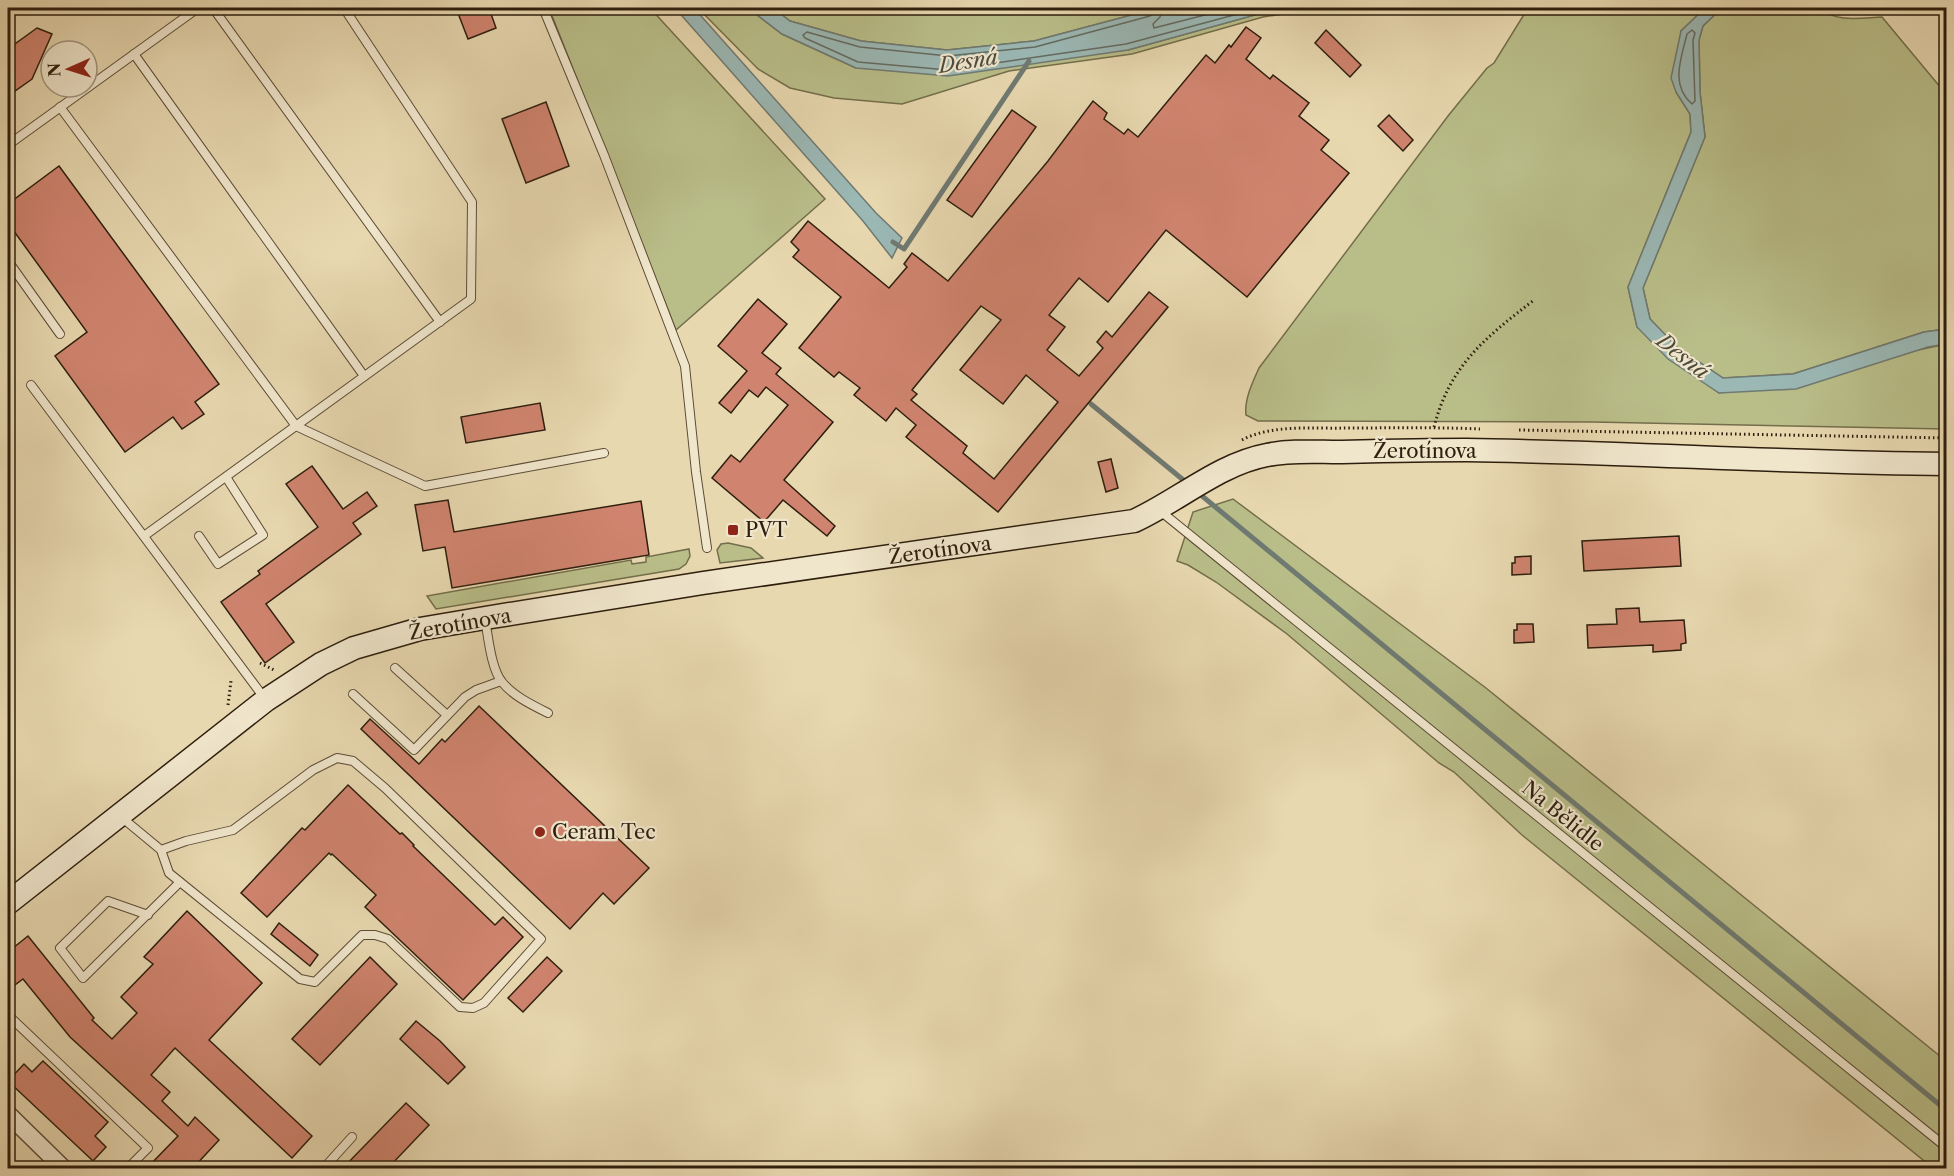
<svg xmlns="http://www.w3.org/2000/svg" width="1954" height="1176" font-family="'Libre Caslon Text',serif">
  <rect width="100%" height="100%" fill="#e8d8b0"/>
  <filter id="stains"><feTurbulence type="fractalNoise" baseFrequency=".00333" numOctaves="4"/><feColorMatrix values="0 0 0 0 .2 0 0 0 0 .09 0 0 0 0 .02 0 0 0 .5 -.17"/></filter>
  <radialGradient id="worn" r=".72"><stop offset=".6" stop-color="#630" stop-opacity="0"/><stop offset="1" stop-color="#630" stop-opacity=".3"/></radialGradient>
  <!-- green -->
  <g fill="#b9be89" stroke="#736e4b" stroke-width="1.5">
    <polygon points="549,8 650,8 825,199 676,330"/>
    <polygon points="698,8 748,8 782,34 856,68 1128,50 1280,8 1321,8 1263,17 1132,54 1009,71 902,104 834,98 790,88 758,69"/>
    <polygon points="773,8 1158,8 1034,41 947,50 861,41 790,21"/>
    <path d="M1528 8H1705L1681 31 1676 92 1690 114 1691 132 1628 287 1637 327 1719 393 1946 344V429L1593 422 1258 421 1246 415C1244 400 1253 381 1259 368L1448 116 1487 68 1494 63Z"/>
    <path d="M1722 8H1820C1836 23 1860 18 1882 17L1946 94V329L1924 332 1793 374 1723 378 1677 347 1650 319 1643 288 1705 137 1700 92 1699 40 1703 26Z"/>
    <polygon points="1233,499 1486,688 1946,1061 1946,1168 1933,1168 1522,835 1454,772 1439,763 1287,634 1216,582 1188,565 1177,561 1193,512"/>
    <polygon points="728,543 751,548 763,558 720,563 717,550 721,544"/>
    <polygon points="689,549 690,556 686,564 679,569 436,609 427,596 631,560 632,564 646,562 646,557"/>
  </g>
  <!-- water -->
  <g fill="#9bb8b5" stroke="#6f7a72" stroke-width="1.5">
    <polygon points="675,8 694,8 876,213 902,238 892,258 863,221"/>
    <polygon points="748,8 773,8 790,21 861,41 947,50 1034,41 1158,8 1280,8 1128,50 948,76 856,68 782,34"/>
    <polygon points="1705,8 1722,8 1703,26 1699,40 1700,92 1705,137 1643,288 1650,319 1677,347 1723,378 1793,374 1924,332 1946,329 1946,344 1928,347 1796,389 1719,393 1668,359 1637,327 1628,287 1691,132 1690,114 1676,92 1671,78 1681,31"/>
  </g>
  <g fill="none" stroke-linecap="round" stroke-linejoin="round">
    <!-- shore -->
    <g stroke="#646b61" stroke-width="1.5">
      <polyline points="1155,8 1154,13 1150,16 1035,47 948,56 860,47 807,32 803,35 805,38 858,62 948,70 1126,44 1260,8"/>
      <polyline points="1162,8 1160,17 1153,24 1154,28 1232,8"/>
      <path d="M1692 30 1695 33 1693 40 1695 101 1692 104C1670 85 1681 59 1687 34Z"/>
    </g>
    <!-- stream -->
    <g stroke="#6f7a72" stroke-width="5">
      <polyline points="893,242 904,249 1029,61"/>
      <polyline points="1091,404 1187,483"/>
      <polyline points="1196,491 1946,1110"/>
    </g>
  </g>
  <!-- building -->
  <g fill="#d0846f" stroke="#2d1e0d" stroke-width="1.5" fill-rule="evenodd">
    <polygon points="456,8 489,8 496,28 468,39"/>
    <path d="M1246 27 1261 38 1246 59 1270 79 1273 75 1309 103 1299 116 1329 140 1321 150 1349 173 1247 297 1166 230 1108 302 1079 278 1049 315 1065 327 1047 350 1079 376 1103 348 1097 342 1106 331 1112 337 1149 292 1168 307 998 512 906 437 916 425 896 408 886 421 854 395 860 388 839 372 834 377 799 348 841 297 793 257 799 250 791 242 808 221 889 288 907 267 904 264 912 253 948 281 1048 161 1093 101 1107 113 1104 119 1124 134 1128 129 1138 137 1206 55 1215 63 1229 45 1231 47ZM981 306 1001 320 960 370 1003 404 1026 375 1058 402 994 479 963 453 967 446 911 400 917 394 912 390Z"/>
    <polygon points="37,28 52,34 32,79 8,96 8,49"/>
    <polygon points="1326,30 1361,65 1350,77 1315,43"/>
    <polygon points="546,102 569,166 526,183 502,119"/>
    <polygon points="1012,110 1036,127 972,217 947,200"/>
    <polygon points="1389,115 1413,140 1403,151 1378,126"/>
    <polygon points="59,166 219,384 195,402 204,414 182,429 173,417 125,452 55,356 87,332 8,223 8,204"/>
    <polygon points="758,299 787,324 762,353 781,368 776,374 833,422 784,480 835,526 827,536 783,500 764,522 712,478 731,455 740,462 788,405 766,387 758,397 749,390 731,413 719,403 747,371 718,346"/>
    <polygon points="540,403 545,430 466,443 461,417"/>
    <polygon points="1111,459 1118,488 1106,492 1098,462"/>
    <polygon points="312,466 343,509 367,492 377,506 353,523 361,534 266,604 294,642 265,663 221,602 260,574 258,571 318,527 286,484"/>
    <polygon points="448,500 454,532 641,501 649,555 452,588 445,547 423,551 415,505"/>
    <polygon points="1679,536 1681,566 1584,571 1582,541"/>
    <polygon points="1531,556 1531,574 1512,575 1512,563 1515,563 1515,557"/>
    <polygon points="1639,608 1640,622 1684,620 1686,643 1681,644 1681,650 1653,652 1653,645 1588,648 1587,625 1617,624 1616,609"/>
    <polygon points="1517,624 1533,624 1534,642 1514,643 1514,630 1517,630"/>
    <polygon points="479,706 649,868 614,904 603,893 570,929 361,729 370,719 419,764 442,739 445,742"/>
    <polygon points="348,785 400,834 402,833 414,845 413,846 495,925 503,917 523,937 463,1000 365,907 376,895 332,854 331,855 329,853 267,917 241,893 302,828 305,830"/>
    <polygon points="187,911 262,983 209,1040 312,1136 292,1158 175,1048 151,1075 170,1092 162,1101 188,1126 195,1117 219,1140 193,1168 147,1168 178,1136 70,1037 23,979 8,990 8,952 28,936 94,1018 92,1020 112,1039 137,1013 121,997 153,964 144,957"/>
    <polygon points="279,923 318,955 310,966 271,934"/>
    <polygon points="370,957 397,984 320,1065 292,1039"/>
    <polygon points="547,957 562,971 523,1012 508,998"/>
    <polygon points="416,1021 440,1041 465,1067 448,1084 400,1039"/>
    <polygon points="43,1061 108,1122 95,1136 106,1147 93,1161 8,1081 24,1064 32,1072"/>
    <polygon points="406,1103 429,1125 388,1168 343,1168"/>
  </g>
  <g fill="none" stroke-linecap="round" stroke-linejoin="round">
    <!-- lane casing -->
    <g stroke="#5c4c36" stroke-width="10">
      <g id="lane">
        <polyline points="213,8 440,322"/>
        <polyline points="543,8 604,155 685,366 696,472 707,548"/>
        <polyline points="134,54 364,376"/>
        <polyline points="60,107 296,426 425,486 604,453"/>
        <polyline points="8,145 198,8"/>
        <polyline points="8,261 60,334"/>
        <polyline points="31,385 265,699"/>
        <polyline points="1159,510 1946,1147"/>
        <polyline points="144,536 471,299 472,202 344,8"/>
        <polyline points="199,536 218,564 263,535 226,477"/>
        <path d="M485 619C488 635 491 669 502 682 513 696 532 705 548 713"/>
        <polyline points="395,668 447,715"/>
        <polyline points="353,694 414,750 465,697 476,690 501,681"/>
        <polyline points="120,816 161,850 169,873 300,979 315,982 362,935 375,935 388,939 460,1007 473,1008 484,1003 541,939 385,788 353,761 337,758 313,770 233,830 186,841 161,850"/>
        <polyline points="148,915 108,901 60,948 83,978 180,882"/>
        <polyline points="8,1015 148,1148 128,1168"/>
        <polyline points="324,1168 352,1137"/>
      </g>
    </g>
    <!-- street casing -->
    <g stroke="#5c4c36" stroke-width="19">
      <polyline id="street" points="8,1114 63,1168"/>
    </g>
    <!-- secondary casing -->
    <g stroke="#2d1e0d" stroke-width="25">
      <path id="secondary" d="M8 903 266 700 321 664 354 648 420 629 485 618 703 583 1134 521C1178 501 1219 464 1267 455 1290 450 1316 452 1339 452 1382 451 1424 450 1466 450 1626 452 1786 463 1946 464"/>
    </g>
    <!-- path -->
    <g stroke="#2d1e0d" stroke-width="3" stroke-dasharray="1.5 3" stroke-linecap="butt">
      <path d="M1434 427C1450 365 1485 338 1534 300"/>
      <polyline points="1519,430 1946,438"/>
      <path d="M1242 440C1272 424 1313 429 1346 428 1391 428 1435 427 1480 429"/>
      <polyline points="260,663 276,671"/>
      <polyline points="228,705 231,681"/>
    </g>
    <!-- lane -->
    <use href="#lane" stroke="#f0e6cc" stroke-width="8"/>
    <!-- street -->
    <use href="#street" stroke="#f0e6cc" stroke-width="16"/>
    <!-- secondary -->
    <use href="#secondary" stroke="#f0e6cc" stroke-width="22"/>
  </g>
  <!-- markers -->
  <g fill="#8f2418" stroke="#f0e6cc" stroke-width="2">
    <rect x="727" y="524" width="12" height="12" rx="3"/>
    <circle cx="540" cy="832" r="6"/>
  </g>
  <g text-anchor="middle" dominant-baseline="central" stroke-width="4.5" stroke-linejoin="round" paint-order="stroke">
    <!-- street labels -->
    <g font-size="20" fill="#2d1e0d" stroke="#f0e6cc">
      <text x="1425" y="451">Žerotínova</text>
      <text transform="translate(940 550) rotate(-8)">Žerotínova</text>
      <text transform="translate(460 624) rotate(-10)">Žerotínova</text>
      <text transform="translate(1563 816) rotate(39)">Na Bělidle</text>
    </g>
    <!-- poi labels -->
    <g font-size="20" fill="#2d1e0d" stroke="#f0e6cc" text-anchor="start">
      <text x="745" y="530">PVT</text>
      <text x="552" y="832">Ceram Tec</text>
    </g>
    <!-- water labels -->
    <g font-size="21" font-style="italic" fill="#4e4c3f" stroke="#f0e6cc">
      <text transform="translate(968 61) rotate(-9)">Desná</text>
      <text transform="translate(1683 356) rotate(38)">Desná</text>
    </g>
  </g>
  <!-- margin -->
  <rect width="1954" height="1176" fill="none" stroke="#e8d8b0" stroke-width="30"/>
  <rect x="9" y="9" width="1936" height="1158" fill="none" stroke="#2d1e0d" stroke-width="3"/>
  <rect x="15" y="15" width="1924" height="1146" fill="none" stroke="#2d1e0d" stroke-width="1.5"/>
  <!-- north arrow -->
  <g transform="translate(69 69) rotate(267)"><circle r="28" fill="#f0e6cc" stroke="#a29680" stroke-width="1.5"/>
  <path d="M0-4.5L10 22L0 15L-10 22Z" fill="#8f2418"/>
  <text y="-9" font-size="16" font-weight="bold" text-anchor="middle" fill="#2d1e0d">N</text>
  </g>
  <rect width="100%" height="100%" filter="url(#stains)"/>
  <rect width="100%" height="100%" fill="url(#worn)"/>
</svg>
